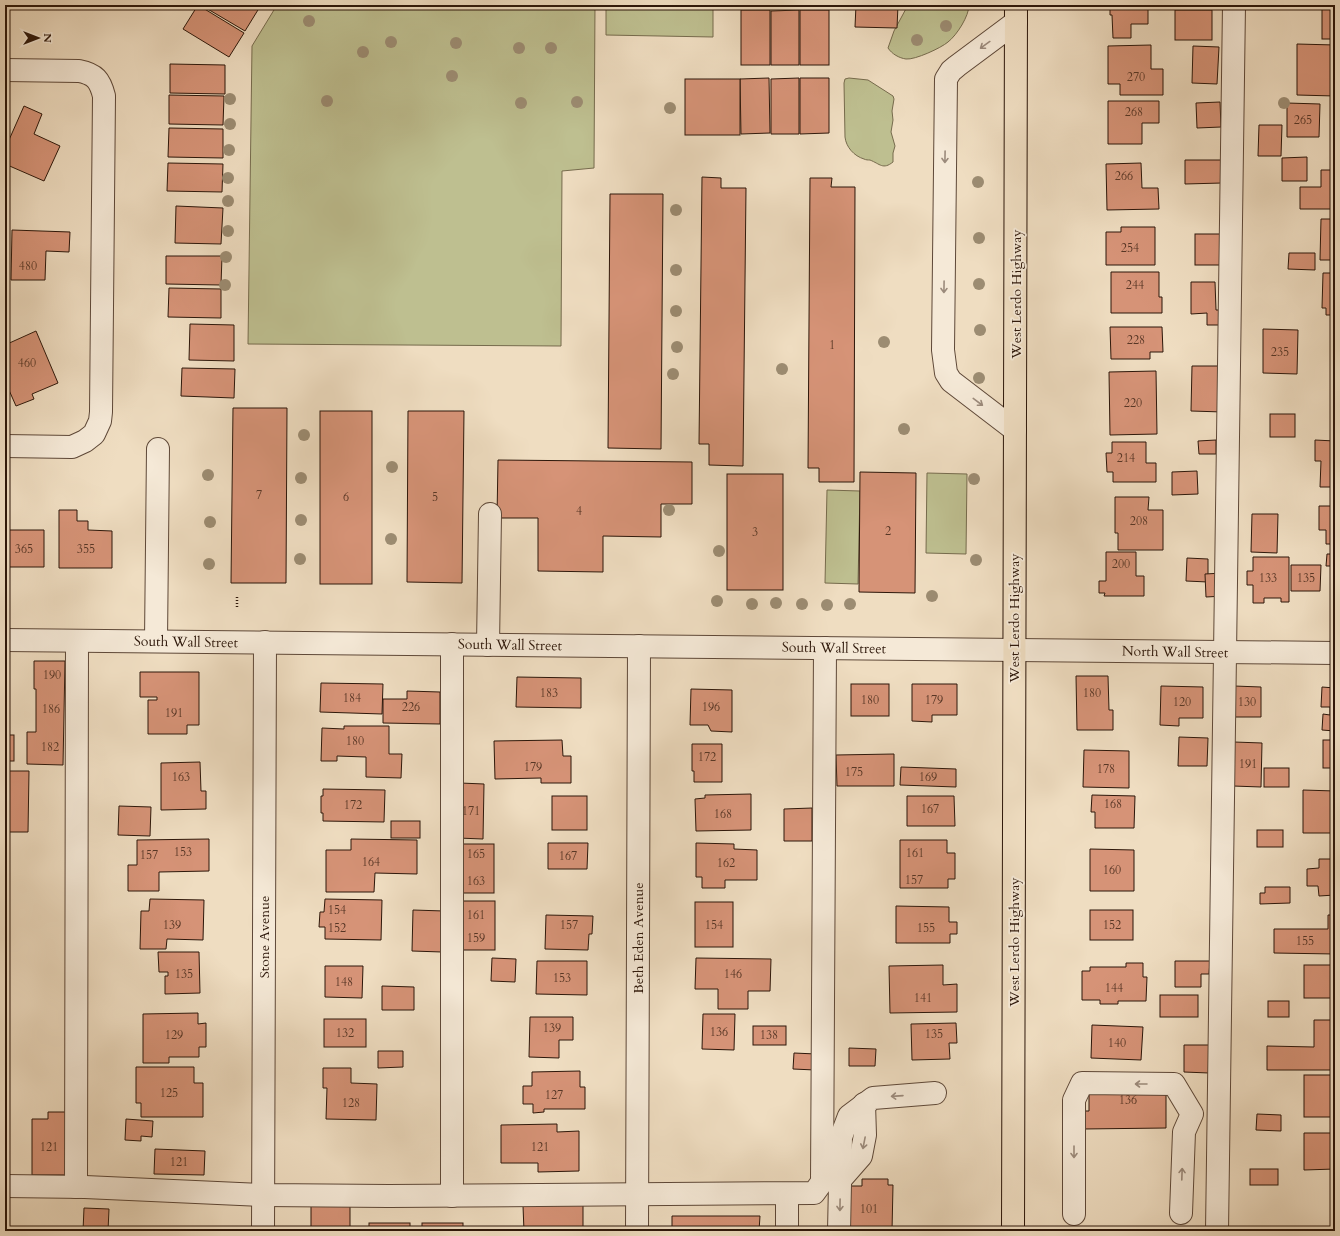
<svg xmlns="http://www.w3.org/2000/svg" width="1340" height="1236" font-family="Cardo,serif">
  <rect width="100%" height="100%" fill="#efddc1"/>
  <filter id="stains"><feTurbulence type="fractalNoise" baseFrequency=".005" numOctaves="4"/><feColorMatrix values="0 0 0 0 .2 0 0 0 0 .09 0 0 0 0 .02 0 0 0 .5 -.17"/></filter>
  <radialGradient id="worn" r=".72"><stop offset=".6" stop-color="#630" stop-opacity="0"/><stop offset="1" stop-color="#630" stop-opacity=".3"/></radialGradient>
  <!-- green -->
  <g fill="#bebf90" stroke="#766b4d">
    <polygon points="277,5 595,5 594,168 562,171 561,346 248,344 252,46"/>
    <polygon points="606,5 713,5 713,37 606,35"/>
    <path d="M908 5H969C969 16 957 35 948 42 941 48 915 60 906 59 899 58 892 54 888 48L894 31Z"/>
    <path d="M849 78 868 80 893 96 894 99 892 111 893 120 891 132 895 146 893 153V162C883 170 880 164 870 160 868 160 866 160 864 159 854 156 846 147 845 137L844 83 845 79Z"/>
    <polygon points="927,473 967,474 966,554 926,553"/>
    <polygon points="827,490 860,491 858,584 825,583"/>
  </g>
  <!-- building -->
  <g fill="#d69377" stroke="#2d170a">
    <polygon points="198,5 244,33 229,57 183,29"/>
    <polygon points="208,5 261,5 245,31 206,8"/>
    <polygon points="856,5 898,5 897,28 855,27"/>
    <polygon points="1110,5 1148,5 1148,24 1131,24 1131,38 1113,38 1112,15 1110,15"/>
    <rect x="1322" y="5" width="13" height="34"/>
    <rect x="741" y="10" width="29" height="55"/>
    <polygon points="799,10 799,65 771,65 771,11"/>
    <rect x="800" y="10" width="29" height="55"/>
    <rect x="1175" y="10" width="37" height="30"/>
    <polygon points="1297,44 1335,45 1335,96 1297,95"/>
    <polygon points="1151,45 1151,69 1163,69 1163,95 1120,95 1120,84 1108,84 1108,46"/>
    <polygon points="1193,46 1219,47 1217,84 1192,83"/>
    <polygon points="170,64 225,65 225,94 170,93"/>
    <polygon points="769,78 770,133 741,134 740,79"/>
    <polygon points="799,78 799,134 771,134 771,79"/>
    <polygon points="800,78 829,78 829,133 800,134"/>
    <rect x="685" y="79" width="55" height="56"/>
    <polygon points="169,95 224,96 223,125 169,124"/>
    <polygon points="1108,101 1159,101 1159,123 1142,123 1142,144 1108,144"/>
    <polygon points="1220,102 1221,127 1197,128 1196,103"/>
    <polygon points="1287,103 1320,104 1319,137 1287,137"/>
    <polygon points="24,106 42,114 34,134 60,146 44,181 5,164 5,149"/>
    <rect x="1334" y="120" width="1" height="33"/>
    <polygon points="1259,125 1282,125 1281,156 1258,156"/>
    <polygon points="169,128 223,129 223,158 168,157"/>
    <polygon points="1307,157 1307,181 1282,181 1282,158"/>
    <polygon points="1185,160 1221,160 1222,183 1185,184"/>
    <polygon points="168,163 223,164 222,192 167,191"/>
    <polygon points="1141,163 1142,188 1158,188 1159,209 1107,210 1106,164"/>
    <polygon points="1321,170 1335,170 1335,209 1300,209 1300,187 1321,187"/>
    <polygon points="702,177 721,178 721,188 746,188 743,466 709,465 709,444 699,444"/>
    <polygon points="810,178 832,178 831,187 855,187 854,482 819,482 819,468 808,468"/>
    <polygon points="610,194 663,194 661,449 608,448"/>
    <polygon points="176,206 223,208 221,244 175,243"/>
    <polygon points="1321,219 1335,219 1335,260 1320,260"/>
    <polygon points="1121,227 1155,227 1155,265 1106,265 1106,232 1121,232"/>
    <polygon points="12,230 70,232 69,252 46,251 45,280 11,280"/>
    <rect x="1195" y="234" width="27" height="31"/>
    <polygon points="1289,253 1315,253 1315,270 1288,269"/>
    <polygon points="166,256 222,256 221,285 166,284"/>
    <polygon points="1111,272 1159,272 1159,297 1162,297 1162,313 1111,313"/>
    <polygon points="1323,273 1335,273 1335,315 1326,315 1326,308 1322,308"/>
    <polygon points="1191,282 1215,282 1216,310 1224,310 1224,325 1207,325 1207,313 1191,314"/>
    <polygon points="169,288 221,289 221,318 168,317"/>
    <polygon points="190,324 234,325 234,361 189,360"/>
    <polygon points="1110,327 1162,327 1163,352 1150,352 1150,359 1111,359"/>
    <polygon points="1263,329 1298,330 1297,374 1263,373"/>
    <polygon points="36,331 58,383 32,394 34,399 16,406 5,381 5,345"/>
    <polygon points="1192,366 1223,366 1223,412 1191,411"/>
    <polygon points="182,368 235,369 234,398 181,396"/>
    <polygon points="1156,371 1157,434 1110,435 1109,372"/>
    <polygon points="233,408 287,408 286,583 231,583"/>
    <rect x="320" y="411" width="52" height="173"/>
    <polygon points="408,411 464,411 462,583 407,582"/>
    <rect x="1270" y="414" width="25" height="23"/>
    <polygon points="1216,440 1216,454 1199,454 1198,441"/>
    <polygon points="1315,440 1335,441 1335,487 1320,487 1321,461 1315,461"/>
    <polygon points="1112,442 1146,442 1146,463 1156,463 1156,482 1113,482 1113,472 1107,472 1106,453 1112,453"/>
    <polygon points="498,460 692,462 692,504 661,504 661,537 603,536 603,572 538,571 538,518 497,518"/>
    <polygon points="1197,471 1198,494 1172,495 1172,472"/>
    <polygon points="860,472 916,473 915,593 859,592"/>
    <rect x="727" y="474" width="56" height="116"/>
    <polygon points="1115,497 1149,497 1148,510 1163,510 1163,550 1118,550 1118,533 1115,533"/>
    <polygon points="5,502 9,502 9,530 44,530 44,567 5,567"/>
    <polygon points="1319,506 1335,506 1335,544 1326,544 1326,530 1319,530"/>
    <polygon points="59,510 77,510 77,521 88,521 88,530 112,531 112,568 59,568"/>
    <polygon points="1252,514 1278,514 1277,553 1251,552"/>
    <polygon points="1106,552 1136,552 1136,576 1144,576 1144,596 1104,596 1105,593 1099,593 1099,581 1106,581"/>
    <polygon points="1327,554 1335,554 1335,591 1333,591 1333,566 1326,566"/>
    <polygon points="1253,557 1289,557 1289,602 1281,602 1281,598 1264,598 1264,603 1253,603 1253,585 1247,585 1247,571 1253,571"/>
    <polygon points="1187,558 1208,559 1208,582 1186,581"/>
    <polygon points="1291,565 1321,565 1320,591 1291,591"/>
    <polygon points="1223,573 1224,596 1206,597 1205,574"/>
    <polygon points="34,661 65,661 63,765 27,764 27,732 36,732 36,689 34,689"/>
    <polygon points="140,672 199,672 199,725 187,725 187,734 148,734 148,700 157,700 157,697 140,697"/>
    <polygon points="1076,676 1108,676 1109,710 1113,710 1113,730 1077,730"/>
    <polygon points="517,677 581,678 581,708 516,707"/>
    <polygon points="321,683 383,684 382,714 320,712"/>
    <rect x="851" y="684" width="38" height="32"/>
    <polygon points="912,684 957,684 957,715 932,715 932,722 912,721"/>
    <polygon points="1161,686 1203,687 1203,718 1179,718 1179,726 1160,725"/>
    <polygon points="1234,686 1261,687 1261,717 1233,717"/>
    <polygon points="1322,687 1335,688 1335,731 1322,730 1323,714 1330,715 1330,707 1321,707"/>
    <polygon points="691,689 732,690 732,732 711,731 708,725 690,725"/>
    <polygon points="407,691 440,692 440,724 383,723 383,699 407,699"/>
    <polygon points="344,726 389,726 389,754 402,754 401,778 366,777 366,757 337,756 337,761 321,761 322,728 344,729"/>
    <rect x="5" y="735" width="9" height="26"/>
    <polygon points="1179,737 1208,738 1207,766 1178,766"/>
    <polygon points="562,740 563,756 571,756 571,783 541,783 541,778 495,779 494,741"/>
    <rect x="1323" y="740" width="12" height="28"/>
    <polygon points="1234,742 1262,743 1261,787 1233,786"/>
    <polygon points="692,744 722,744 722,782 694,782 694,771 692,771"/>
    <polygon points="1084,750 1129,751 1129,788 1083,787"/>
    <polygon points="894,754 894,786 837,786 836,755"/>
    <polygon points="200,762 201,791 206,791 206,809 161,810 161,763"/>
    <polygon points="901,767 956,769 956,787 900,785"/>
    <rect x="1264" y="768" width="25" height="19"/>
    <polygon points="5,771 29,771 28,832 5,832"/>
    <polygon points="460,783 484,784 483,839 458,838"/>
    <polygon points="323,789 385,790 384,822 323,821 323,813 321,813 321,796 323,796"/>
    <polygon points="1303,790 1335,791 1335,833 1303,833"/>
    <polygon points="751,794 751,830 696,831 695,799 705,798 705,795"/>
    <polygon points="1092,795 1135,796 1134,828 1095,828 1095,812 1091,812"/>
    <rect x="552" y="796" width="35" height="34"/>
    <polygon points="907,796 954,796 955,826 907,826"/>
    <polygon points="119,806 151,807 150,836 118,835"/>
    <polygon points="812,808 812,841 784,841 784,809"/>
    <rect x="391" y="821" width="29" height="17"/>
    <rect x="1257" y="830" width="26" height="17"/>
    <polygon points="209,839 209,871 159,872 159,891 128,891 128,865 137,865 137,840"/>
    <polygon points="351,839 417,840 417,874 375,873 374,892 326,892 326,850 351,850"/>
    <polygon points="900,840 947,840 947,853 955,853 955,879 948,879 948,888 900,888"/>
    <polygon points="548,843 588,843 587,869 548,869"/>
    <polygon points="696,843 734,844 734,849 757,850 757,880 725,880 725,888 702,888 702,877 696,877"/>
    <rect x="458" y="844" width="36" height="49"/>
    <polygon points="1090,849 1134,850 1134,891 1090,891"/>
    <polygon points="1319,859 1335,859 1335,895 1319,896 1318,886 1307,886 1307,869 1319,868"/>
    <polygon points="1265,887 1290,887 1290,903 1260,904 1260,893 1265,893"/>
    <polygon points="150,899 204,900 203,940 167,939 166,949 140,949 141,911 149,911"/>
    <polygon points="325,899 382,900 381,940 325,939 325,927 319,927 320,912 324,912"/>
    <rect x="460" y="901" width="35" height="49"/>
    <rect x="695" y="902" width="38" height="45"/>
    <polygon points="896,906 949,907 949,922 957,922 957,934 950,934 950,943 896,943"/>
    <polygon points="413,910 444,911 442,952 412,951"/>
    <rect x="1090" y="910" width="43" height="30"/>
    <polygon points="546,915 593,916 592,934 589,934 588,950 545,949"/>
    <polygon points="1328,915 1335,915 1335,954 1274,953 1274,929 1328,929"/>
    <polygon points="158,952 199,952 200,993 165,994 165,976 168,976 168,972 159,972"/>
    <polygon points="492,958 516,959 515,982 491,981"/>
    <polygon points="696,958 771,959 770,991 748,991 748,1009 718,1009 718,989 695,989"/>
    <polygon points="537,961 587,961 587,995 536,994"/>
    <polygon points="1175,961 1210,961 1209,974 1201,974 1201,987 1175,987"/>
    <polygon points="1126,963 1143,963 1143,977 1147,977 1146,1001 1118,1001 1118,1004 1100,1004 1100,1000 1082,1000 1082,971 1090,971 1090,967 1126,967"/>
    <polygon points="943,965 943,985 957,984 957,1012 890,1013 889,966"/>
    <rect x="1304" y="965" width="31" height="33"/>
    <polygon points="325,966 363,966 362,998 325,997"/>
    <polygon points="382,986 414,987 414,1010 382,1010"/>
    <rect x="1160" y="995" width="38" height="22"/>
    <rect x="1268" y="1001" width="21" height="16"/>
    <polygon points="198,1013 198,1024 206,1023 206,1047 199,1047 199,1057 169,1057 169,1063 143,1063 143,1014"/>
    <polygon points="703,1014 735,1014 734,1050 702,1049"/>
    <polygon points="530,1017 573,1017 573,1040 559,1040 559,1058 529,1057"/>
    <rect x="324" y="1019" width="42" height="28"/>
    <polygon points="1314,1020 1335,1020 1335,1070 1267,1070 1267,1046 1314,1047"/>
    <polygon points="956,1023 957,1043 949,1043 950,1059 912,1060 911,1024"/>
    <polygon points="1092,1025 1143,1027 1141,1060 1091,1058"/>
    <rect x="753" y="1026" width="33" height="19"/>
    <polygon points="1184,1045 1210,1045 1209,1073 1184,1072"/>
    <polygon points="849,1048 876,1049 875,1066 849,1066"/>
    <polygon points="378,1051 403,1051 403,1067 378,1068"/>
    <polygon points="794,1053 816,1054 815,1070 793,1069"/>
    <polygon points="136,1067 194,1067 194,1083 203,1083 203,1117 141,1117 141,1103 136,1103"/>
    <polygon points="323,1068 351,1068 351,1083 377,1084 376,1120 326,1119 327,1088 323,1088"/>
    <polygon points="580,1071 580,1087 585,1087 585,1109 544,1109 544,1112 533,1113 533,1104 523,1104 523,1086 532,1086 532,1072"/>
    <rect x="1304" y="1075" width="31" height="42"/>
    <polygon points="1089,1089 1166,1089 1166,1128 1083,1129 1083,1111 1089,1111"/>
    <polygon points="48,1112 66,1112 66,1175 32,1175 32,1119 48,1119"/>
    <polygon points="1257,1114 1281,1115 1281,1131 1256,1130"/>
    <polygon points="126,1119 153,1121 152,1137 141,1136 141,1141 125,1140"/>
    <polygon points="557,1124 557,1132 579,1131 579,1171 538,1172 538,1163 501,1163 501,1125"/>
    <polygon points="1304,1133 1335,1133 1335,1169 1304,1170"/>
    <polygon points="155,1149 205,1151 204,1175 154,1174"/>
    <rect x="1250" y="1169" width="28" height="16"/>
    <polygon points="862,1179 888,1179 888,1185 893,1185 892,1231 846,1231 846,1186 862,1186"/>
    <rect x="311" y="1201" width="39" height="30"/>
    <polygon points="583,1205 583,1231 524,1231 523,1206"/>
    <polygon points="84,1208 109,1209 108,1231 83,1231"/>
    <polygon points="672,1216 760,1216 759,1231 672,1231"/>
    <rect x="369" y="1223" width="41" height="8"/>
    <rect x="422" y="1223" width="41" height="8"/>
  </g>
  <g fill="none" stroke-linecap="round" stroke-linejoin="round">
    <!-- minor casing -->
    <g stroke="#5e4838" stroke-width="24">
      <g id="minor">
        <path d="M5 70 79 71C95 74 100 80 104 96L101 412 100 421 94 434 85 441 72 447 5 446"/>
        <polyline points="1015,430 951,381 946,373 943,350 946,79 951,71 957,66 1016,22"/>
        <polyline points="5,640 1335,653"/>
        <polyline points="156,641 158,449"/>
        <polyline points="452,644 452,1196"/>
        <polyline points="488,645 490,514"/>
        <polyline points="840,1180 861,1156 865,1135 864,1104"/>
        <polyline points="5,1186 85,1187 263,1195 389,1196 814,1193 822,1182 825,648"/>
        <polyline points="76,1187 77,641"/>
        <polyline points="1074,1214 1074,1100 1082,1083 1174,1084 1192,1114 1184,1132 1181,1213"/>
        <polyline points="263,1231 265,642"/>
        <polyline points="637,1231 639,646"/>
        <polyline points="787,1231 787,1194"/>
        <polyline points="839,1231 841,1137 849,1116 873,1098 935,1093"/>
        <polyline points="1217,1231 1234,5"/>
      </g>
    </g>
    <!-- major casing -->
    <g stroke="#2d170a" stroke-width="24">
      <polyline id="major" points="1013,1231 1016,5"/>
    </g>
    <!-- path -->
    <polyline stroke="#2d170a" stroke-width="2.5" stroke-dasharray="1 2" stroke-linecap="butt" points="237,597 237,609"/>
    <!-- minor -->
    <use href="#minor" stroke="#f5e9d7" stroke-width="22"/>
    <!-- major -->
    <use href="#major" stroke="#efddc1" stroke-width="22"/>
  </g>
  <!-- trees -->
  <g fill="#9c8c72">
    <circle cx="309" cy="21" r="6"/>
    <circle cx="946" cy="26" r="6"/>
    <circle cx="917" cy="40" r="6"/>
    <circle cx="391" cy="42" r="6"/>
    <circle cx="456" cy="43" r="6"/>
    <circle cx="519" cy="48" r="6"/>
    <circle cx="551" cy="48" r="6"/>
    <circle cx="363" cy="52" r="6"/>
    <circle cx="452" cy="76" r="6"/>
    <circle cx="230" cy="99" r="6"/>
    <circle cx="327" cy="101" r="6"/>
    <circle cx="577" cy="102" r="6"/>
    <circle cx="521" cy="103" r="6"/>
    <circle cx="1284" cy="103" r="6"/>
    <circle cx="670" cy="108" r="6"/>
    <circle cx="230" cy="124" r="6"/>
    <circle cx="229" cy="150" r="6"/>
    <circle cx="228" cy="178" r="6"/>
    <circle cx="978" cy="182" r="6"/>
    <circle cx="228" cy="201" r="6"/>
    <circle cx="676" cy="210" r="6"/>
    <circle cx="228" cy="231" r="6"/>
    <circle cx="979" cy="238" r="6"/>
    <circle cx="226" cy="257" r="6"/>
    <circle cx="676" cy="270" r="6"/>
    <circle cx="979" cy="284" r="6"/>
    <circle cx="225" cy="285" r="6"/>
    <circle cx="676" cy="311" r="6"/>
    <circle cx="980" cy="330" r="6"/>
    <circle cx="884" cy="342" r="6"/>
    <circle cx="677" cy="347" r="6"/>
    <circle cx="782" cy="369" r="6"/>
    <circle cx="673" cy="374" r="6"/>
    <circle cx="979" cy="378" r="6"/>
    <circle cx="904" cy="429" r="6"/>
    <circle cx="304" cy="435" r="6"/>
    <circle cx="392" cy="467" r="6"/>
    <circle cx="208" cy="475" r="6"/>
    <circle cx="301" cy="478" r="6"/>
    <circle cx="974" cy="479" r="6"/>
    <circle cx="669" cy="510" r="6"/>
    <circle cx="301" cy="520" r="6"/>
    <circle cx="210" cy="522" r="6"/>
    <circle cx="391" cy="539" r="6"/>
    <circle cx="719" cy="551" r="6"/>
    <circle cx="300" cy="559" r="6"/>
    <circle cx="976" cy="560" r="6"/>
    <circle cx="209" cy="564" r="6"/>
    <circle cx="932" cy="596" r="6"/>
    <circle cx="717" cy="601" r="6"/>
    <circle cx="776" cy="603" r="6"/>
    <circle cx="752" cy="604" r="6"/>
    <circle cx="802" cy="604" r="6"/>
    <circle cx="850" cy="604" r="6"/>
    <circle cx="827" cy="605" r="6"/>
  </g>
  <!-- one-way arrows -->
  <defs><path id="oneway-shaft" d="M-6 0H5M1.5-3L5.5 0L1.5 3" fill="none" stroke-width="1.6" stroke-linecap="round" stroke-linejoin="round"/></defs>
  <g stroke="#9b8a7b">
    <use href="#oneway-shaft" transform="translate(985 45) rotate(144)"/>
    <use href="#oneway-shaft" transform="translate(945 157) rotate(91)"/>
    <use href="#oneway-shaft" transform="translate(944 287) rotate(91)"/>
    <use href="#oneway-shaft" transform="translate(978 402) rotate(37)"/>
    <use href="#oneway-shaft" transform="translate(1141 1084) rotate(-180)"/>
    <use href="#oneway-shaft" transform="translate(897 1096) rotate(176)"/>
    <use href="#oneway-shaft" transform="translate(864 1143) rotate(101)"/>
    <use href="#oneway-shaft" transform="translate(1074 1152) rotate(90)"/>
    <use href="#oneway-shaft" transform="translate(1182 1174) rotate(-88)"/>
    <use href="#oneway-shaft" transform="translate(840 1205) rotate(91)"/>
  </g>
  <g text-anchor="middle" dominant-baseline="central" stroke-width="3.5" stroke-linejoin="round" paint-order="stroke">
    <!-- number labels -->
    <g font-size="12" fill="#573625">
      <text x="1136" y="77">270</text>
      <text x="1134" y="112">268</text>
      <text x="1303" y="120">265</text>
      <text x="1124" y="176">266</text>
      <text x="1130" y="248">254</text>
      <text x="28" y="266">480</text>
      <text x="1135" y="285">244</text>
      <text x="1136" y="340">228</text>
      <text x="832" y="345">1</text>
      <text x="1280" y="352">235</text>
      <text x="27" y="363">460</text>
      <text x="1133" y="403">220</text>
      <text x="1126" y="458">214</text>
      <text x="259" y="495">7</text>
      <text x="346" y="497">6</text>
      <text x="435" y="497">5</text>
      <text x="579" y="511">4</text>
      <text x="1139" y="521">208</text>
      <text x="888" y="531">2</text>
      <text x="755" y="532">3</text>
      <text x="24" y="549">365</text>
      <text x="86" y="549">355</text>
      <text x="1121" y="564">200</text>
      <text x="1268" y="578">133</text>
      <text x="1306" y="578">135</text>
      <text x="52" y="675">190</text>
      <text x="549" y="693">183</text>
      <text x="1092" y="693">180</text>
      <text x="352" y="698">184</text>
      <text x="870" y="700">180</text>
      <text x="934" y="700">179</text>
      <text x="1182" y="702">120</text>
      <text x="1247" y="702">130</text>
      <text x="411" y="707">226</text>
      <text x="711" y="707">196</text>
      <text x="51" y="709">186</text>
      <text x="174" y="713">191</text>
      <text x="355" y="741">180</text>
      <text x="50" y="747">182</text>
      <text x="707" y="757">172</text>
      <text x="1248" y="764">191</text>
      <text x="533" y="767">179</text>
      <text x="1106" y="769">178</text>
      <text x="854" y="772">175</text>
      <text x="181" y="777">163</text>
      <text x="928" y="777">169</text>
      <text x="1113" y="804">168</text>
      <text x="353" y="805">172</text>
      <text x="930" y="809">167</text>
      <text x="471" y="811">171</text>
      <text x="723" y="814">168</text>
      <text x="183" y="852">153</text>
      <text x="915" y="853">161</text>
      <text x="476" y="854">165</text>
      <text x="149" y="855">157</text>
      <text x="568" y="856">167</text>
      <text x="371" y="862">164</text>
      <text x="726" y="863">162</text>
      <text x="1112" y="870">160</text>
      <text x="914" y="880">157</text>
      <text x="476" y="881">163</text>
      <text x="337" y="910">154</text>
      <text x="476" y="915">161</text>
      <text x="172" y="925">139</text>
      <text x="569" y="925">157</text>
      <text x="714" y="925">154</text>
      <text x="1112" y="925">152</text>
      <text x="337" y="928">152</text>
      <text x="926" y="928">155</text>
      <text x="476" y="938">159</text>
      <text x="1305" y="941">155</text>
      <text x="184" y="974">135</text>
      <text x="733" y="974">146</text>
      <text x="562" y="978">153</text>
      <text x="344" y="982">148</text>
      <text x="1114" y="988">144</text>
      <text x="923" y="998">141</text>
      <text x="552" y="1028">139</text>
      <text x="719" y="1032">136</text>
      <text x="345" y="1033">132</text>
      <text x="934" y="1034">135</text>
      <text x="174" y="1035">129</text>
      <text x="769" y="1035">138</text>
      <text x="1117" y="1043">140</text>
      <text x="169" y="1093">125</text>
      <text x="554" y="1095">127</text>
      <text x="1128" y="1100">136</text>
      <text x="351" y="1103">128</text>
      <text x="49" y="1147">121</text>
      <text x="540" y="1147">121</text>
      <text x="179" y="1162">121</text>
      <text x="869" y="1209">101</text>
    </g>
    <!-- street labels -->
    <g font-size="14" fill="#2d170a" stroke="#f5e9d7">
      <text transform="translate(1016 294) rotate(-90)">West Lerdo Highway</text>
      <text transform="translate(1014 618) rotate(-90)">West Lerdo Highway</text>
      <text transform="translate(186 642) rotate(1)">South Wall Street</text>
      <text transform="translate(510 645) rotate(1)">South Wall Street</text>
      <text transform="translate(834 648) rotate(1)">South Wall Street</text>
      <text transform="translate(1175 652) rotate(1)">North Wall Street</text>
      <text transform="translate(264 937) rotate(-90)">Stone Avenue</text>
      <text transform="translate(638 938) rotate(-90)">Beth Eden Avenue</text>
      <text transform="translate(1014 942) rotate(-90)">West Lerdo Highway</text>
    </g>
  </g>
  <!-- margin -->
  <rect width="1340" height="1236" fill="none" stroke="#efddc1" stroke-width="20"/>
  <rect x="6" y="6" width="1328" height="1224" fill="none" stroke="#2d170a" stroke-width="2"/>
  <rect x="10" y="10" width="1320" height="1216" fill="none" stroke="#2d170a"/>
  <!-- north arrow -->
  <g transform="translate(38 38) rotate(90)" stroke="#f5e9d7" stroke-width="3" paint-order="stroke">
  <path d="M0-3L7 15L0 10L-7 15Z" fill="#2d170a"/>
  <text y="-6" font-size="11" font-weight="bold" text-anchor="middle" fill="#2d170a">N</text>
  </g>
  <rect width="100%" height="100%" filter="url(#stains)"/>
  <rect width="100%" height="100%" fill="url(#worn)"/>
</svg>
